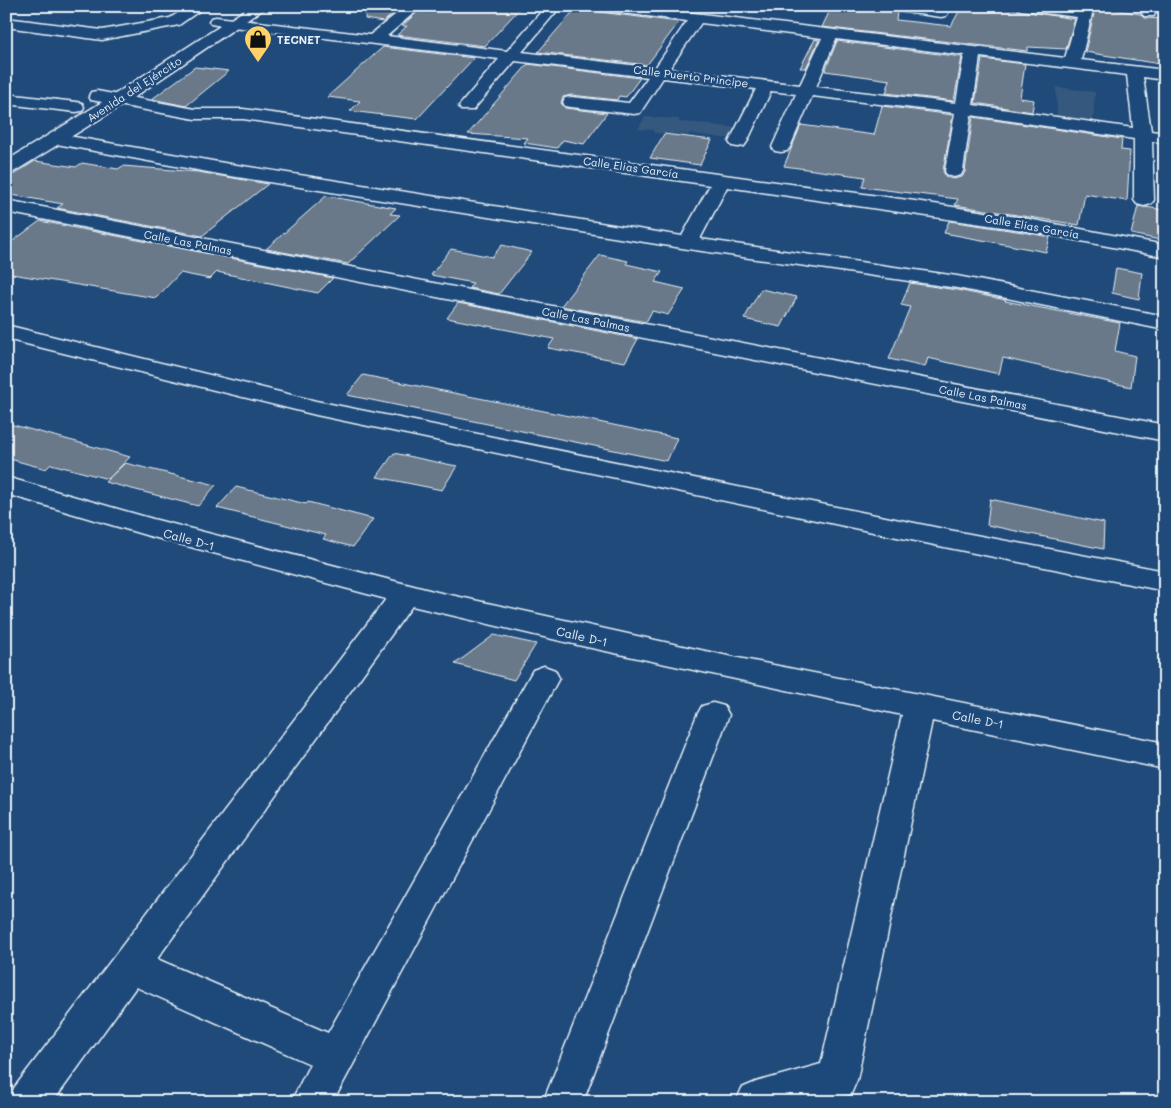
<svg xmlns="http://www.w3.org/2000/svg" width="1171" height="1108" font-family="Mali,sans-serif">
  <rect width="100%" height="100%" fill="#1f4a7a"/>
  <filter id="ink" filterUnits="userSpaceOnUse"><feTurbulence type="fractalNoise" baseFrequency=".02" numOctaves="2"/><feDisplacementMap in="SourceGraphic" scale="10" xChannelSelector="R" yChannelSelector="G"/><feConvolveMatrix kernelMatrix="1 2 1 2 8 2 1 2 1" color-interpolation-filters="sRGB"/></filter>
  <g filter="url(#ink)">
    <!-- built -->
    <g fill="#36587e">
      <polygon points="1056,87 1095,92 1093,122 1057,116"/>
      <polygon points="645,117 679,119 679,122 713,124 712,125 745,129 741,138 722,138 689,133 689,135 654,133 653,130 638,129"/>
    </g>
    <!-- building -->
    <g fill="#6a7989" stroke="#e8f1f8">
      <polygon points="366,6 403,6 383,22 365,19"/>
      <polygon points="424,6 522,6 485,46 397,35 407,26 402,26"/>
      <polygon points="832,6 881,7 889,12 897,13 896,20 951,26 962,6 989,6 1075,19 1066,49 1028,47 1027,51 822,27"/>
      <polygon points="1098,6 1140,14 1144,18 1165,19 1165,46 1160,64 1085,52 1094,14 1092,11"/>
      <polygon points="577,7 593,9 599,12 679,22 647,65 538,52"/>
      <polygon points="815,39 819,40 806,68 800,68"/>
      <polygon points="837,41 962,57 954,101 886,93 890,80 825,71"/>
      <polygon points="383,47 474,58 417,119 350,111 360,101 327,97"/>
      <polygon points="982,59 1025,64 1020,98 1034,100 1032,112 975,103"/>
      <polygon points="528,64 640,78 626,97 619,96 617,100 571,95 563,97 561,103 565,108 607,113 584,144 563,140 557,148 524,143 528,138 468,134"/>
      <polygon points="195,67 229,71 186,106 152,99"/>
      <polygon points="882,106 953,115 943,171 946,177 953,179 962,177 965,172 973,117 1122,139 1121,150 1130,151 1127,201 1085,194 1079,225 955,205 958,199 862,187 865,177 784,166 801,125 874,135"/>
      <polygon points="664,134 712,140 700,165 650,158"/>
      <polygon points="35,161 76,167 82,163 118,169 123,166 198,172 268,184 202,236 57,208 63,204 6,194 6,176 13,175"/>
      <polygon points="326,196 396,208 390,214 400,215 348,264 266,249"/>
      <polygon points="1138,206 1165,210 1165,241 1131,234"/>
      <polygon points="40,221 333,278 318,293 217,272 210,279 180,273 156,298 6,273 6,246"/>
      <polygon points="949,221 1023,232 1050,237 1046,252 944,233"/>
      <polygon points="502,245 532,252 499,294 469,288 473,283 431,275 451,249 492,257"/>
      <polygon points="600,255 628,261 626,264 662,272 655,282 685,289 668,315 652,311 646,322 561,306"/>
      <polygon points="1116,268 1142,273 1139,299 1112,293"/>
      <polygon points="910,283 957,290 1006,300 1005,301 1120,323 1115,351 1135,356 1131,387 1003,358 999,374 928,358 925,367 889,359 910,307 901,305"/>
      <polygon points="761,289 797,297 781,327 744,319"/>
      <polygon points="458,303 638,339 625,362 548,348 554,339 447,318"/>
      <polygon points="363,375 574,417 677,438 667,461 347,395"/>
      <polygon points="6,423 73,441 130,457 108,479 51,464 46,469 6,458"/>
      <polygon points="394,453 431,461 457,466 442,490 377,477"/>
      <polygon points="125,463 183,477 216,485 198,506 105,482"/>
      <polygon points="236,487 306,504 308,502 373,519 353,547 323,539 326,535 217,508"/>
      <polygon points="990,499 1104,523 1103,549 987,525"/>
      <polygon points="494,635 536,644 514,680 455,664"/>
    </g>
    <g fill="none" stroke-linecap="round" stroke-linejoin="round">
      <!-- minor casing -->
      <g stroke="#e8f1f8" stroke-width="3">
        <g id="minor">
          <polygon points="189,6 206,6 179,25 102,40 6,27 6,18 102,30 170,18"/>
          <path d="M406 6H422L387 36 507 51 546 6H561L522 52 655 68 687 21 599 10 592 6H637L1065 58 1077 17 1021 10 1014 6H1058L1090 11 1092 14 1081 60 1165 70V80L1143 77 1151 131 1165 133V143L1152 141 1154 200 1151 204 1144 206 1137 204 1134 200V139L971 115 963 171 961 175 954 177 947 175 945 171 955 113 812 96 790 147 787 151 781 152 775 151 772 147 796 94 771 91 747 142 744 146 738 147 732 146 729 142 756 89 663 78 640 113 634 114 571 107 565 106 563 102 565 98 571 97 629 103 648 77 515 61 473 110H461L459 106 499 59 216 25 211 24 209 21 211 18 216 17 370 35ZM701 23 822 38 800 85 669 69ZM836 39 964 55 956 103 816 87ZM980 57 1127 75 1133 128 973 105Z"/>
          <polygon points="882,6 923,6 946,10 948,13 946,16 941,17 889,10"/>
          <polygon points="1143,6 1157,6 1154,16 1144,16 1142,13"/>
          <polygon points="97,91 195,109 243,109 915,201 1023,218 1165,245 1165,257 1023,230 727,187 700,239 957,276 1165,316 1165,330 957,288 688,249 224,175 51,143 48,139 51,135 57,134 224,163 682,236 710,185 243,119 195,119 91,100 89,96 91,92"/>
          <polygon points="6,94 76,102 82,103 84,107 82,111 76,112 6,104"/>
          <polygon points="6,200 1165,425 1165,441 6,212"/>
          <polygon points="6,325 316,401 949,530 1165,571 1165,591 949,548 316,415 6,339"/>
          <polygon points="6,477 153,519 437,592 728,656 1165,743 1165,769 932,721 857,1080 851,1094 831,1102 736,1102 742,1088 756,1082 821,1064 902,715 582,646 412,606 157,959 328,1033 533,670 544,666 555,670 559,678 333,1102 291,1102 310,1064 136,987 53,1102 8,1102 14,1088 386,599 149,536 6,494"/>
          <polygon points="713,703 724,706 729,715 583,1102 543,1102 697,715 702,706"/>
        </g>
      </g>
      <!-- major casing -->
      <g stroke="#e8f1f8" stroke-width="3">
        <polygon id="major" points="251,6 268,6 124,104 12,173 6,174 6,161 112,96"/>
      </g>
      <!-- minor -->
      <use href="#minor" fill="#1f4a7a" fill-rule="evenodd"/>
      <!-- major -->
      <use href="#major" fill="#1f4a7a" fill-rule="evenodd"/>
    </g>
  </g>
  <!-- icons -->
  <defs>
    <g id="shop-pin" transform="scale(1.4375)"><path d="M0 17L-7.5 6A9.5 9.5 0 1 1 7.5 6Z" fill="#ffd166" stroke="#1f4a7a"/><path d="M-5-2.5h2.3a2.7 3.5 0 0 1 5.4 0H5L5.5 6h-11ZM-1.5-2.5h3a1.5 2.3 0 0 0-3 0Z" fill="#111"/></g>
  </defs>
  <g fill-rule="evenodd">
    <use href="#shop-pin" x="258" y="39"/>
  </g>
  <g text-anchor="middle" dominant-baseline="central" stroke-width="5" stroke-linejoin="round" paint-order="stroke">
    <!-- far-poi labels -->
    <g font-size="11" font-weight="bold" fill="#e8f1f8" stroke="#1f4a7a" text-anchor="start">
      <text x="277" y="39">TECNET</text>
    </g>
    <!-- far-street labels -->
    <g font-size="11" fill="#e8f1f8" stroke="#1f4a7a">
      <text transform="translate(691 76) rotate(7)">Calle Puerto Principe</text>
      <text transform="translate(134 89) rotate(-33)">Avenida del Ejército</text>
      <text transform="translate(631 167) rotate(8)">Calle Elías García</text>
      <text transform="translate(1032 226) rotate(10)">Calle Elías García</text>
      <text transform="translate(188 242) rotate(11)">Calle Las Palmas</text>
      <text transform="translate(586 319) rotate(11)">Calle Las Palmas</text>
      <text transform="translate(983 397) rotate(11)">Calle Las Palmas</text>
    </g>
    <!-- street labels -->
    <g font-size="12" fill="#e8f1f8" stroke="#1f4a7a">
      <text transform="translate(189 539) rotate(15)">Calle D-1</text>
      <text transform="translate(582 636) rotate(13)">Calle D-1</text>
      <text transform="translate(978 719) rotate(11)">Calle D-1</text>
    </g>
  </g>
  <!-- margin -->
  <rect width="1171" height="1108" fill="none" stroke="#1f4a7a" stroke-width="25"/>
  <rect x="12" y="12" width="1146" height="1083" fill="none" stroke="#e8f1f8" stroke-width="2" filter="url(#ink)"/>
</svg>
